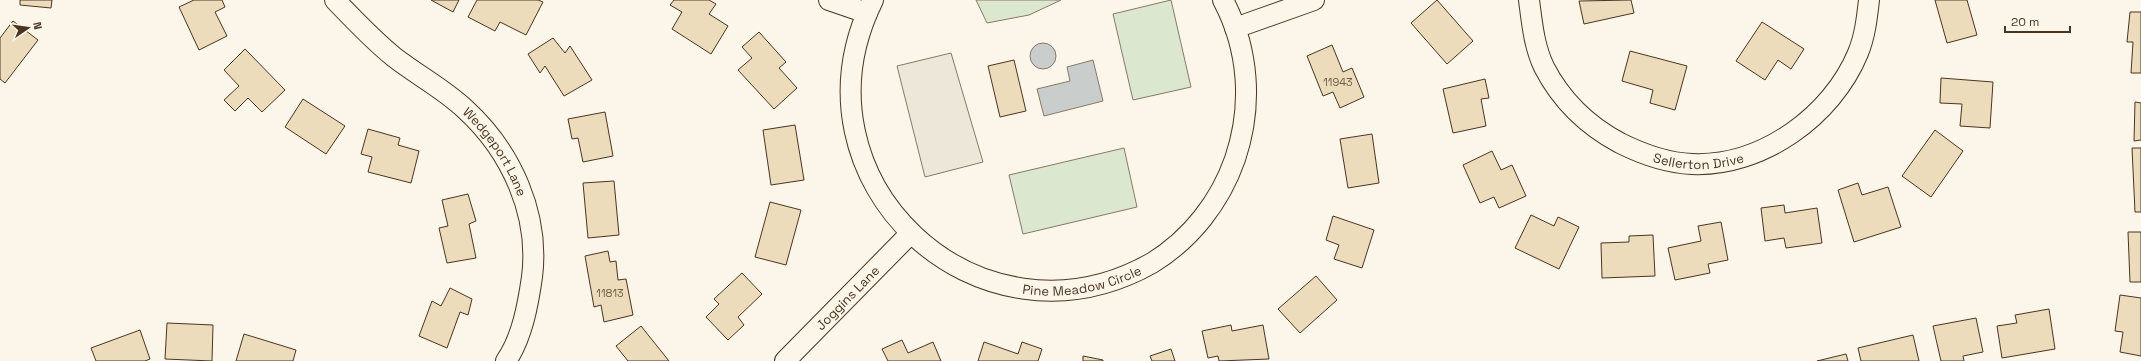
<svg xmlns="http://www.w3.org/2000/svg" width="2141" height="361" font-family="'Space Grotesk',sans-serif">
  <rect width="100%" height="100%" fill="#fbf6e9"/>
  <!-- park -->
  <g fill="#dce7d0" stroke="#887966">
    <polygon points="976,0 1061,0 1029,15 987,23"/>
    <polygon points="1171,0 1191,87 1133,100 1113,14"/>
    <polygon points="1124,148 1137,207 1023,234 1009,175"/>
  </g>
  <!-- parking -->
  <polygon fill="#ede7d9" stroke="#887966" points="951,53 983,162 925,177 897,66"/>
  <!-- water -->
  <g fill="#c9cecd" stroke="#887966">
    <circle cx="1043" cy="56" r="13"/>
    <polygon points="1093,60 1103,101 1044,116 1037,89 1070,81 1067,67"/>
  </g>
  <!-- building -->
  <g fill="#ecdcbc" stroke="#4a3520">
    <polygon points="20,0 52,0 51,8 20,5"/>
    <polygon points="194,0 222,0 225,7 215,12 227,36 199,50 179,7"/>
    <polygon points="431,0 459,0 453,12"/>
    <polygon points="477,0 538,0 543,2 526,35 500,22 495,31 468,17"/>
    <polygon points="674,0 709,0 716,4 709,14 728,26 711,54 672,29 682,12 670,5"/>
    <polygon points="1437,0 1473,41 1447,64 1411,23"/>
    <polygon points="1631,0 1634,13 1584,24 1579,1"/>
    <polygon points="1935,0 1967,0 1977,35 1947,43"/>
    <polygon points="2130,12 2141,12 2141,73 2131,73 2133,42 2127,42"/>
    <polygon points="13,21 38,40 5,83 0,79 0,38"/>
    <polygon points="1762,22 1804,49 1791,69 1778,60 1765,80 1736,61"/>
    <polygon points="759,32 786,62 779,68 797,88 774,109 738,70 752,58 742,47"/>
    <polygon points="553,38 565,53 570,46 592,80 564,96 545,66 540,73 528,54"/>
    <polygon points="1332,45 1343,72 1352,68 1364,97 1340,108 1333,92 1323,96 1307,56"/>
    <polygon points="245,49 285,90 262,112 248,98 235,111 224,100 239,86 224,70"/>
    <polygon points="1630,51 1687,66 1675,110 1650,103 1653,90 1622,81"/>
    <polygon points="1014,60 1026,111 1000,117 988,66"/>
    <polygon points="1941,78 1993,82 1990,128 1960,126 1962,104 1940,103"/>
    <polygon points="1485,79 1489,98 1481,99 1486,126 1453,133 1443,89"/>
    <polygon points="303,99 345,126 326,154 285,127"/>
    <polygon points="2135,102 2141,103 2141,140 2134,141"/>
    <polygon points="605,112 613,156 583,162 578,138 572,139 568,119"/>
    <polygon points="795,125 804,180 771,185 763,130"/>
    <polygon points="368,129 400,138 398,145 419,151 411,183 368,172 372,157 361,154"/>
    <polygon points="1935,130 1963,151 1931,197 1902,176"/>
    <polygon points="1372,134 1379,183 1348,188 1340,139"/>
    <polygon points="2132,148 2141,148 2141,212 2135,212"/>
    <polygon points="1492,151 1501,170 1512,165 1526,196 1499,208 1494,197 1480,203 1463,165"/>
    <polygon points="614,181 619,235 588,238 583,183"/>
    <polygon points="1858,183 1862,195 1888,187 1901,227 1854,242 1838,190"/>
    <polygon points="468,194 476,221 469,224 476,258 447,263 439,228 448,226 442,200"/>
    <polygon points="770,202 801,210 786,265 755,257"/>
    <polygon points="1784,205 1785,213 1817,208 1822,243 1786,248 1784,238 1765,241 1761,208"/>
    <polygon points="1531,215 1554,226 1558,217 1579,227 1559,269 1515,248"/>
    <polygon points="1333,216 1374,230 1362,268 1334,259 1339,245 1326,240"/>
    <polygon points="1721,222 1728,260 1708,264 1710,273 1675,280 1668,248 1701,241 1698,226"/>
    <polygon points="2128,232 2141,232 2141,282 2130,282"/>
    <polygon points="1653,235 1655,276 1602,278 1601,243 1629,242 1629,236"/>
    <polygon points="608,251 610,262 616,261 618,280 626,279 633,315 604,322 601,305 594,307 585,256"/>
    <polygon points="742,273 762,294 738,317 744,325 728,340 706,317 719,304 714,299"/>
    <polygon points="1316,276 1337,300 1300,333 1278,309"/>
    <polygon points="450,288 472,299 468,315 460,312 447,348 419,336 432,301 441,306"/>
    <polygon points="2120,295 2141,298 2141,356 2120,352 2123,332 2115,331"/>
    <polygon points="2049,309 2055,349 2002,358 1997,326 2017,323 2015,315"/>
    <polygon points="1976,318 1983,352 1963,356 1964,361 1941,361 1933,326"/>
    <polygon points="167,323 213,325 212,361 165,359"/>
    <polygon points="1231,325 1232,331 1263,325 1269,359 1219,361 1218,356 1208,358 1202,331"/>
    <polygon points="641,326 669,361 628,361 616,346"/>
    <polygon points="140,330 150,359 145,361 96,361 91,348"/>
    <polygon points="244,334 296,350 293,361 236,361"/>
    <polygon points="1913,335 1919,361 1861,361 1858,348"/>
    <polygon points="902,340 908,353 933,342 941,361 888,361 882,349"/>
    <polygon points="984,342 1018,354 1022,342 1042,349 1038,361 978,361"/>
    <polygon points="1171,349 1175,361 1152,361 1150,356"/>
    <polygon points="1846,354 1848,361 1817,361"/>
    <polygon points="1083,356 1103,360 1103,361 1083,361"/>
  </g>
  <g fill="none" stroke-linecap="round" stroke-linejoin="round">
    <!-- street casing -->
    <g stroke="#4a3520" stroke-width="22">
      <g id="street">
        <path id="s1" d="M335 0C354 20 373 40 394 57 417 75 444 89 465 109 511 151 540 214 532 277 528 305 522 338 506 361"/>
        <polyline points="829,0 867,13"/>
        <path id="s2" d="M873 0C784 180 979 361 1152 263 1191 239 1220 202 1235 159 1253 106 1249 49 1223 0"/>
        <path id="s3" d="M1529 0C1532 23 1534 46 1544 67 1561 100 1588 126 1620 143 1642 154 1668 163 1692 164 1762 167 1832 116 1858 53 1865 36 1867 18 1869 0"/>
        <polyline points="1235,28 1314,0"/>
        <path id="s4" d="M785 361 909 235"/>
      </g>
    </g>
    <!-- street -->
    <use href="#street" stroke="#fbf6e9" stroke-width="20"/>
  </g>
  <g text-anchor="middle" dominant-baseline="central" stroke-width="3" stroke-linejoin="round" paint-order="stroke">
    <!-- number labels -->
    <g font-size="11" fill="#725f47">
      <text x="1338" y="82">11943</text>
      <text x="610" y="293">11813</text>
    </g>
    <!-- street labels -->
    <g font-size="13" fill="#4a3520" stroke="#fbf6e9">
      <text stroke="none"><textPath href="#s1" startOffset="223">Wedgeport Lane</textPath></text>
      <text stroke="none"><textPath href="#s3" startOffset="260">Sellerton Drive</textPath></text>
      <text stroke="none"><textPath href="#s2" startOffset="440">Pine Meadow Circle</textPath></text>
      <text stroke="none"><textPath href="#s4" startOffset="89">Joggins Lane</textPath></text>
    </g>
  </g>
  <!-- north arrow -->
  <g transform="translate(28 28) rotate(77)" stroke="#fbf6e9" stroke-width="3" paint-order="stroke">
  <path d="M0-3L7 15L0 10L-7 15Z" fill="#4a3520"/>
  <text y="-6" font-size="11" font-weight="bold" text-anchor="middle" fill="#4a3520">N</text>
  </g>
  <!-- scale -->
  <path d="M2005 26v6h65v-6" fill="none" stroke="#4a3520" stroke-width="2"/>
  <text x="2011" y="26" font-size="12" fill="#4a3520" stroke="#fbf6e9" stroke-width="3" paint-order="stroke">20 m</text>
</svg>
